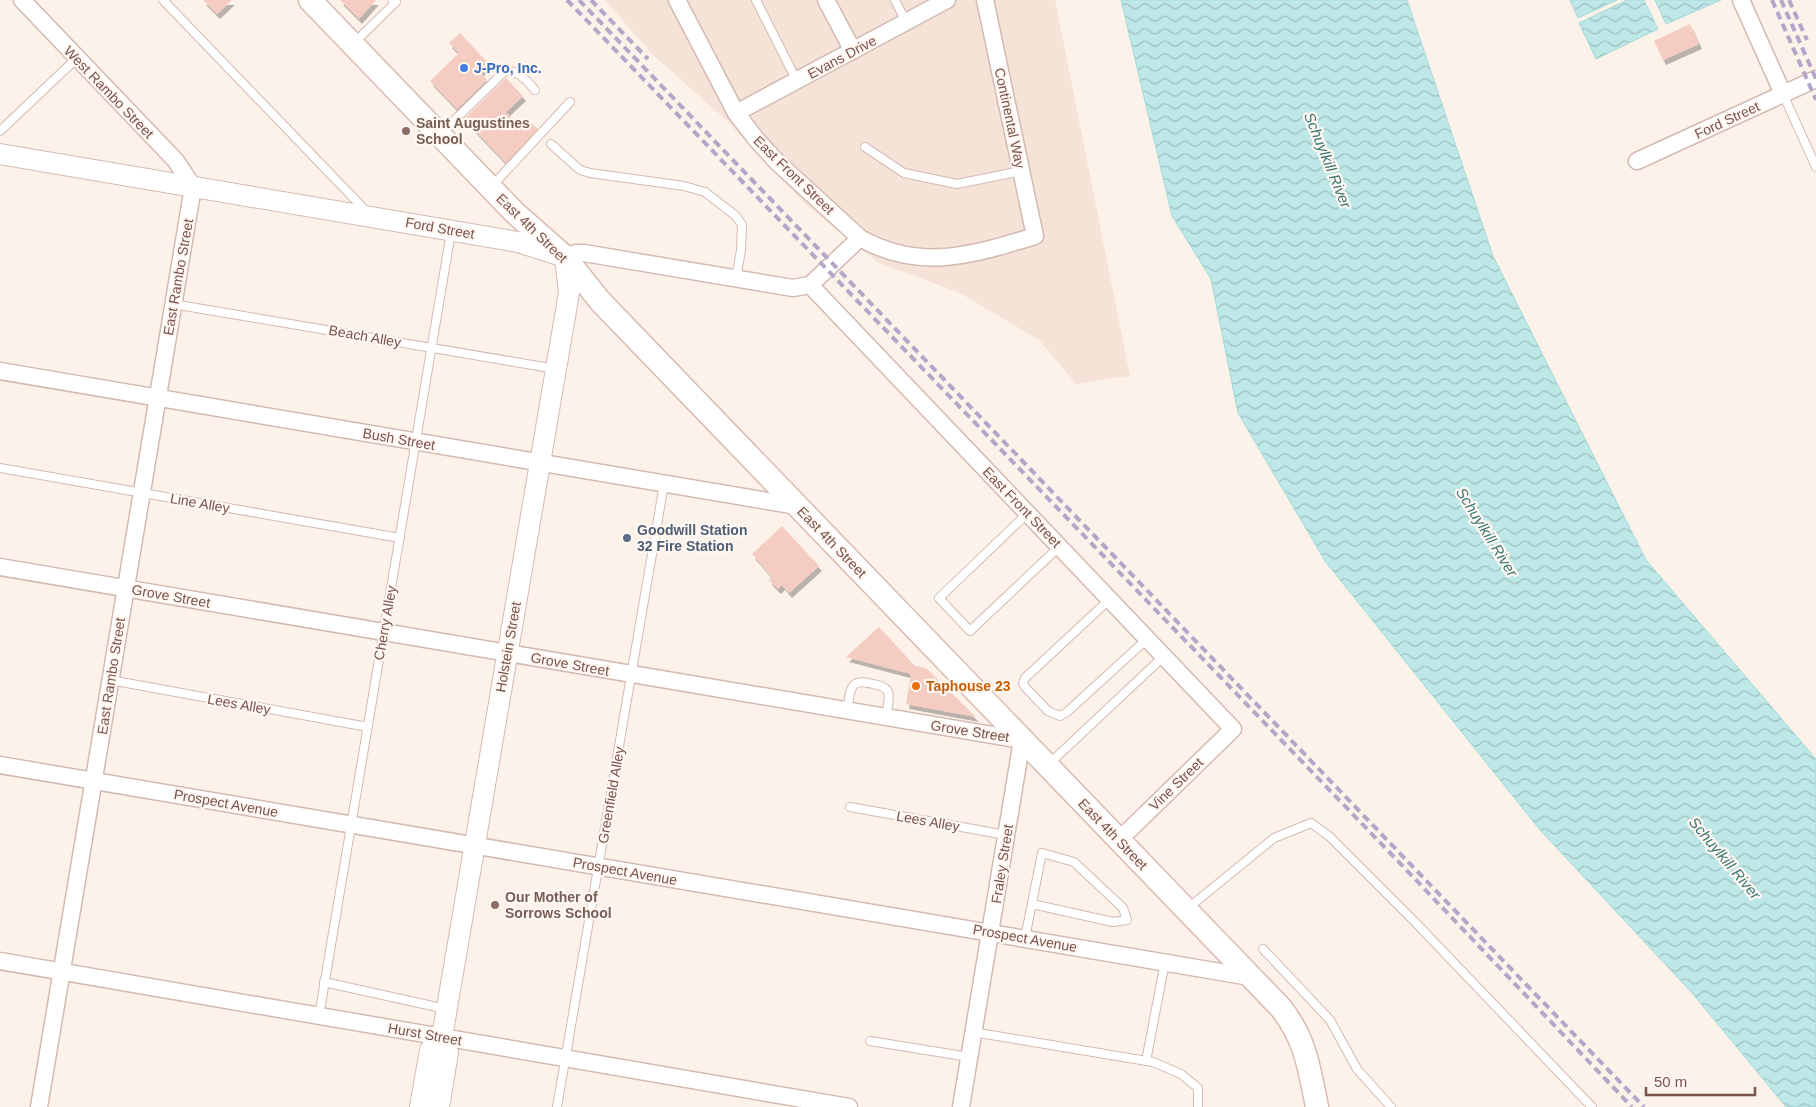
<svg xmlns="http://www.w3.org/2000/svg" width="1816" height="1107" font-family="Helvetica,sans-serif">
  <defs>
    <pattern id="water-waves" width="16" height="10" patternUnits="userSpaceOnUse" patternTransform="scale(1.25)"><rect width="16" height="10" fill="#bde8e7"/><path d="M0 5q4-4 8 0t8 0" fill="none" stroke="#9fbfbd"/></pattern>
    <filter id="shadow"><feDropShadow dx="3" dy="5" stdDeviation="0" flood-color="#0004"/></filter>
  </defs>
  <rect width="100%" height="100%" fill="#fdf2ea"/>
  <!-- residential -->
  <polygon fill="#f5e3d8" points="605,0 1055,0 1130,376 1076,384 1039,340 960,293 877,262 806,205 724,118 653,55"/>
  <!-- water -->
  <g fill="url(#water-waves)" stroke="#a3dbd9">
    <polygon points="1121,0 1407,0 1493,256 1646,560 1816,759 1816,1107 1786,1107 1693,994 1540,830 1325,561 1238,413 1211,279 1172,216"/>
    <polygon points="1570,0 1617,0 1578,18"/>
    <polygon points="1627,0 1644,0 1658,29 1596,59 1579,23"/>
    <polygon points="1655,0 1721,0 1666,24"/>
  </g>
  <!-- building -->
  <g fill="#f4ccc1" filter="url(#shadow)">
    <polygon points="203,0 232,0 217,14"/>
    <polygon points="340,0 376,0 359,19"/>
    <polygon points="1690,24 1699,44 1663,60 1654,41"/>
    <polygon points="460,33 489,64 480,72 487,80 457,109 430,81 459,53 449,43"/>
    <polygon points="506,78 523,96 506,112 524,131 531,123 538,129 506,163 464,119"/>
    <polygon points="782,526 819,566 789,593 782,585 778,589 769,580 772,577 752,554"/>
    <polygon points="879,627 915,666 926,668 976,717 906,704 911,674 846,657"/>
  </g>
  <g fill="none" stroke-linecap="round" stroke-linejoin="round">
    <!-- service casing -->
    <g stroke="#d3bab1" stroke-width="10">
      <g id="service">
        <polyline points="163,0 366,211"/>
        <polyline points="756,0 797,81"/>
        <polyline points="895,0 906,22"/>
        <polyline points="355,42 396,2 393,0"/>
        <polyline points="1783,94 1816,167"/>
        <polyline points="0,131 77,58"/>
        <path d="M441 133 504 72C517 68 527 81 535 90"/>
        <polyline points="551,144 580,170 590,173 684,186 705,192 736,216 742,225 741,250 736,279"/>
        <polyline points="865,147 904,173 957,184 1021,171"/>
        <polyline points="492,186 570,102"/>
        <polyline points="173,304 556,369"/>
        <polyline points="0,468 400,538"/>
        <polyline points="1028,513 939,598 970,631 1059,547"/>
        <polyline points="1110,599 1025,678 1023,683 1025,687 1048,711 1060,716 1067,712 1147,639"/>
        <polyline points="110,680 368,727"/>
        <path d="M847 710C851 691 848 677 873 684 877 685 884 686 887 690 891 696 887 710 886 717"/>
        <polyline points="1049,764 1164,656"/>
        <polyline points="850,807 1006,835"/>
        <polyline points="1187,909 1274,838 1311,823 1329,836 1414,921 1592,1107"/>
        <polyline points="1025,938 1042,853 1074,862 1123,908 1127,920 1113,922 1032,904"/>
        <polyline points="1263,949 1330,1020 1357,1069 1391,1107"/>
        <polyline points="324,982 446,1009"/>
        <polyline points="319,1016 451,232"/>
        <polyline points="973,1032 1153,1062 1181,1074 1198,1088 1198,1107"/>
        <polyline points="870,1041 969,1057"/>
        <polyline points="1146,1061 1165,962"/>
        <polyline points="557,1107 664,484"/>
      </g>
    </g>
    <!-- minor casing -->
    <g stroke="#d3bab1" stroke-width="19">
      <g id="minor">
        <polyline points="22,0 176,161 193,187 39,1107"/>
        <path d="M677 0 736 113 756 139 777 162 860 238C920 272 973 255 1035 236L985 0"/>
        <polyline points="826,0 853,51"/>
        <polyline points="1741,0 1783,94"/>
        <polyline points="736,113 947,0"/>
        <polyline points="1637,161 1816,79"/>
        <polyline points="565,257 576,253 584,253 793,288 810,285 860,238"/>
        <polyline points="810,285 1233,729 1119,840"/>
        <polyline points="0,371 797,506"/>
        <polyline points="0,567 1022,740 961,1107"/>
        <polyline points="0,765 1250,977"/>
        <polyline points="0,961 849,1107"/>
      </g>
    </g>
    <!-- tertiary casing -->
    <g stroke="#d3bab1" stroke-width="22">
      <g id="tertiary">
        <polyline points="0,154 518,242 565,257 569,293 442,1037 448,1053 439,1107"/>
        <polyline points="420,1107 430,1050 442,1037"/>
      </g>
    </g>
    <!-- secondary casing -->
    <g stroke="#d8bbb1" stroke-width="25">
      <path id="secondary" d="M310 0 515 213 565 257 600 301 1281 1008C1306 1040 1309 1068 1317 1107"/>
    </g>
    <!-- service -->
    <use href="#service" stroke="#fff" stroke-width="8"/>
    <!-- minor -->
    <use href="#minor" stroke="#fff" stroke-width="16"/>
    <!-- tertiary -->
    <use href="#tertiary" stroke="#fff" stroke-width="20"/>
    <!-- secondary -->
    <use href="#secondary" stroke="#fff" stroke-width="22"/>
    <!-- rail -->
    <g stroke="#b3a6c9" stroke-width="4" stroke-dasharray="8 5" stroke-linecap="butt">
      <polyline points="567,0 1396,859 1632,1107"/>
      <polyline points="579,0 1644,1107"/>
      <polyline points="591,0 648,59"/>
      <polyline points="1772,0 1816,100"/>
      <polyline points="1781,0 1816,79"/>
      <polyline points="1789,0 1807,40"/>
    </g>
  </g>
  <!-- markers -->
  <circle fill="#3f7fe0" stroke="#fff7f2" stroke-width="2" cx="464" cy="68" r="5"/>
  <g fill="#8d6e63" stroke="#fff7f2" stroke-width="2">
    <circle cx="406" cy="131" r="5"/>
    <circle cx="495" cy="905" r="5"/>
  </g>
  <circle fill="#5c6f8a" stroke="#fff7f2" stroke-width="2" cx="627" cy="538" r="5"/>
  <circle fill="#e8710a" stroke="#fff7f2" stroke-width="2" cx="916" cy="686" r="5"/>
  <g text-anchor="middle" dominant-baseline="central" stroke-width="4.5" stroke-linejoin="round" paint-order="stroke">
    <!-- street labels -->
    <g font-size="14" fill="#7a534c" stroke="#fff7f2">
      <text transform="translate(842 57) rotate(-28)">Evans Drive</text>
      <text transform="translate(109 92) rotate(46)">West Rambo Street</text>
      <text transform="translate(1010 118) rotate(78)">Continental Way</text>
      <text transform="translate(1727 120) rotate(-25)">Ford Street</text>
      <text transform="translate(794 175) rotate(44)">East Front Street</text>
      <text transform="translate(440 228) rotate(10)">Ford Street</text>
      <text transform="translate(532 228) rotate(44)">East 4th Street</text>
      <text transform="translate(178 277) rotate(-80)">East Rambo Street</text>
      <text transform="translate(365 336) rotate(10)">Beach Alley</text>
      <text transform="translate(399 439) rotate(10)">Bush Street</text>
      <text transform="translate(200 503) rotate(10)">Line Alley</text>
      <text transform="translate(1022 507) rotate(46)">East Front Street</text>
      <text transform="translate(832 542) rotate(46)">East 4th Street</text>
      <text transform="translate(171 596) rotate(10)">Grove Street</text>
      <text transform="translate(385 623) rotate(-80)">Cherry Alley</text>
      <text transform="translate(508 647) rotate(-80)">Holstein Street</text>
      <text transform="translate(570 664) rotate(10)">Grove Street</text>
      <text transform="translate(111 676) rotate(-81)">East Rambo Street</text>
      <text transform="translate(239 704) rotate(10)">Lees Alley</text>
      <text transform="translate(970 731) rotate(9)">Grove Street</text>
      <text transform="translate(1176 784) rotate(-44)">Vine Street</text>
      <text transform="translate(611 795) rotate(-80)">Greenfield Alley</text>
      <text transform="translate(226 803) rotate(10)">Prospect Avenue</text>
      <text transform="translate(928 821) rotate(10)">Lees Alley</text>
      <text transform="translate(1113 834) rotate(46)">East 4th Street</text>
      <text transform="translate(1002 864) rotate(-81)">Fraley Street</text>
      <text transform="translate(625 871) rotate(10)">Prospect Avenue</text>
      <text transform="translate(1025 938) rotate(10)">Prospect Avenue</text>
      <text transform="translate(425 1034) rotate(10)">Hurst Street</text>
    </g>
    <!-- shop labels -->
    <g font-size="14" font-weight="bold" fill="#366cbe" stroke="#fff7f2" text-anchor="start">
      <text x="474" y="68">J-Pro, Inc.</text>
    </g>
    <!-- education labels -->
    <g font-size="14" font-weight="bold" fill="#785e54" stroke="#fff7f2" text-anchor="start">
      <text x="416" y="123">Saint Augustines<tspan x="416" dy="16">School</tspan></text>
      <text x="505" y="897">Our Mother of<tspan x="505" dy="16">Sorrows School</tspan></text>
    </g>
    <!-- service labels -->
    <g font-size="14" font-weight="bold" fill="#4e5e75" stroke="#fff7f2" text-anchor="start">
      <text x="637" y="530">Goodwill Station<tspan x="637" dy="16">32 Fire Station</tspan></text>
    </g>
    <!-- food labels -->
    <g font-size="14" font-weight="bold" fill="#c56008" stroke="#fff7f2" text-anchor="start">
      <text x="926" y="686">Taphouse 23</text>
    </g>
    <!-- water labels -->
    <g font-size="15" font-style="italic" fill="#3b7876" stroke="#fff7f2">
      <text transform="translate(1328 160) rotate(68)">Schuylkill River</text>
      <text transform="translate(1487 532) rotate(58)">Schuylkill River</text>
      <text transform="translate(1725 858) rotate(50)">Schuylkill River</text>
    </g>
  </g>
  <!-- scale -->
  <path d="M1646 1087v8h109v-8" fill="none" stroke="#7a534c" stroke-width="2.5"/>
  <text x="1654" y="1087" font-size="15" fill="#7a534c" stroke="#fff7f2" stroke-width="4" paint-order="stroke">50 m</text>
</svg>
